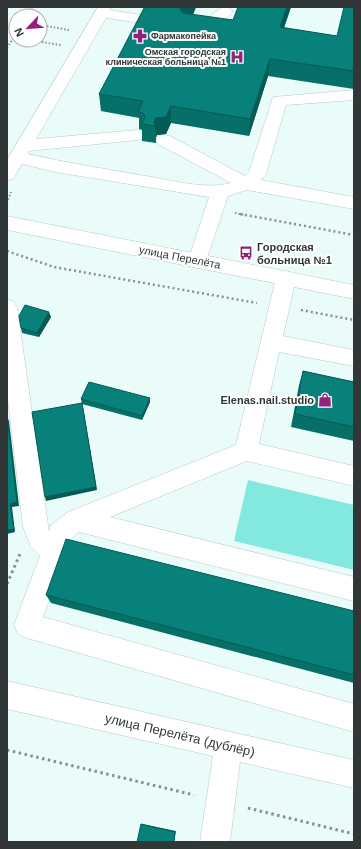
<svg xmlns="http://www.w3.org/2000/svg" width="361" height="849" font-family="Arial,sans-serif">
  <rect width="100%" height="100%" fill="#eafcf9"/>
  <!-- green -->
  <polygon fill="#83e9df" points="248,480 354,505 354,570 234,541"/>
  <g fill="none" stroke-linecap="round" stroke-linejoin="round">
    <!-- minor casing -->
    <g stroke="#b7c8c6" stroke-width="1">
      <g id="minor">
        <path d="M98 7H112L110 10 147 16 152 17 154 20 152 23 147 24 106 18 36 139 137 130 143 131 145 135 143 139 137 140 29 151 28 154C67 163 106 169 146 176 172 180 204 190 231 183L158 144 156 140 158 136 164 135 170 136 245 176 249 172 273 97 354 90V100L286 105 266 174 261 180 354 197V209L247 190 228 196 206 261 204 266 197 268 190 266 188 261 209 197 55 172 22 164 13 179 7 181V160Z"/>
        <path d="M227 7 233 11C223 25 201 33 184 29L182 26 184 23 204 20 221 8Z"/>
        <polygon points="286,271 293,273 296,278 283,336 354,350 354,366 279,352 259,444 354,466 354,486 247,461 110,517 354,577 354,601 79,532 70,540 43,617 354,704 354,732 27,638 18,634 14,625 40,556 31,547 23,527 7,391 7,299 14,302 17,307 49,532 51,525 68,512 236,445 276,278 279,273"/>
        <polygon points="7,681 354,760 354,788 240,762 230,842 200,842 213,756 7,709"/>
      </g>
    </g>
    <!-- major casing -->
    <g stroke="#b7c8c6" stroke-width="1">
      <polygon id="major" points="7,216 354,285 354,299 7,230"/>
    </g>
    <!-- path-far2 -->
    <g stroke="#86918f" stroke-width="2" stroke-dasharray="1.5 2" stroke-linecap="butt">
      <polyline points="28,16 34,7"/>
      <polyline points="40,25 69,30"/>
      <polyline points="28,40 61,45"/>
      <polyline points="7,48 16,34"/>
      <polyline points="7,203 11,192"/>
      <polyline points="235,213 245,215"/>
    </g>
    <!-- path-far1 -->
    <g stroke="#86918f" stroke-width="2.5" stroke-dasharray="2 3" stroke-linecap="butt">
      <polyline points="240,214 354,235"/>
      <polyline points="7,251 54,267 257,303"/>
      <polyline points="301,310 354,320"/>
    </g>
    <!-- path -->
    <g stroke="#86918f" stroke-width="3" stroke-dasharray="2.5 3.5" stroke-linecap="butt">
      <polyline points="7,584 20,554"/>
      <polyline points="7,750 194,795"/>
      <polyline points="248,808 354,834"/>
    </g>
    <!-- minor -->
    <use href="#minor" fill="#fff" fill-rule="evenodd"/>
    <!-- major -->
    <use href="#major" fill="#fff" fill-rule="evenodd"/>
  </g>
  <!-- wall -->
  <g fill="#066f68">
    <polygon points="149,7 196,7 193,15 233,20 291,7 284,28 337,36 354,8 354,89 268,76 249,136 171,123 166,134 157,135 156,137 156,143 142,141 142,130 139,129 139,118 101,111 99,94"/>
    <polygon points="51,317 39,337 22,333 21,328"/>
    <polygon points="303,371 354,382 354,441 291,427 299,385"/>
    <polygon points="81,399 150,402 142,420 82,404"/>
    <polygon points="46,595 354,611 354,683 51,603"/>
    <polygon points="141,824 142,824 176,831 174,842"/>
  </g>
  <!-- shaded-wall -->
  <g fill="#055a55">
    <polygon points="181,7 196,7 190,20 180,9"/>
    <polygon points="287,7 291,7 278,45 280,27"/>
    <polygon points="270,59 268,76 249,136 250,119"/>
    <polygon points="171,106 171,123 166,134 157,135 156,137 155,126 154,122 156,118"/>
    <polygon points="49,312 51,317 39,337 37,333"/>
    <polygon points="150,398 150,402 142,420 142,416"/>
    <polygon points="83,407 97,490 46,501 45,497"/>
    <polygon points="7,416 9,421 19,506 12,507 15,532 7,534 10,504"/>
  </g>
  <!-- building -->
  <g fill="#078179" stroke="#055a55">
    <polygon points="152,7 181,7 180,9 183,13 233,20 238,7 287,7 280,27 337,36 344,7 354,8 354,71 270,59 250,119 171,106 166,117 156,118 154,122 155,126 141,124 145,117 143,113 138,112 143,101 99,94 144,8"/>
    <polygon points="25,305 49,312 37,333 21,328 19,316"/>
    <polygon points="303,371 354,382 354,427 295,414"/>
    <polygon points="89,382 150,398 142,416 81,399"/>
    <polygon points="82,403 96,487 45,497 32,412"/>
    <polygon points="7,416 17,502 10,504 14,529 7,530"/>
    <polygon points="66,539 354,611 354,675 46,595"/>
    <polygon points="141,824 175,832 174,842 137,842"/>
  </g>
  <!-- icons -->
  <defs>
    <g id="pharmacy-bare" transform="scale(1.08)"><path d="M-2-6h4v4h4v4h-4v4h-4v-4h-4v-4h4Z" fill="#94207e" stroke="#fff" stroke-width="2.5" paint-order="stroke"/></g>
    <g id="hospital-bare" transform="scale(1.08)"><path d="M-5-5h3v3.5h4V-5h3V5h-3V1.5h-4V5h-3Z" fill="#94207e" stroke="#fff" stroke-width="2.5" paint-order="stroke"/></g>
    <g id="bus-bare" transform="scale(1.08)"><path d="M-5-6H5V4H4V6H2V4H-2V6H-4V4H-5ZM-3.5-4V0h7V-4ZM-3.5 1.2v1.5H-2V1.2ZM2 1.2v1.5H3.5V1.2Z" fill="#94207e" stroke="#fff" stroke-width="2.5" paint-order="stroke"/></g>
    <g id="shop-bare" transform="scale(1.08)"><path d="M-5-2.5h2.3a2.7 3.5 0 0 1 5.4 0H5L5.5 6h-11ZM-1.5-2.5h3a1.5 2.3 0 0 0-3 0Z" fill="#94207e" stroke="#fff" stroke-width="2.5" paint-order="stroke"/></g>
  </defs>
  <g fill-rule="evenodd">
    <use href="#pharmacy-bare" x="140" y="36"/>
    <use href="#hospital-bare" x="237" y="57"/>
    <use href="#bus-bare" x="246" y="253"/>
    <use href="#shop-bare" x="325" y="400"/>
  </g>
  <g text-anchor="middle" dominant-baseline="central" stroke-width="4" stroke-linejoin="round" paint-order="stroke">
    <!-- far-poi labels -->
    <g font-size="9" font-weight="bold" fill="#313736" stroke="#fff" text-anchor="start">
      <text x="151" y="36">Фармакопейка</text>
      <text x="226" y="52" text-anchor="end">Омская городская<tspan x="226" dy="10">клиническая больница №1</tspan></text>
    </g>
    <!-- poi labels -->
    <g font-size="11" font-weight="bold" fill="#313736" stroke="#fff" text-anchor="start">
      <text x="257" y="247">Городская<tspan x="257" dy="13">больница №1</tspan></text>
      <text x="314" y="400" text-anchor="end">Elenas.nail.studio</text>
    </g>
    <!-- street labels -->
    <g font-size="11" fill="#313736" stroke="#fff">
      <text transform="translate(180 257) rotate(11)">улица Перелёта</text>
    </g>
    <!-- near-street labels -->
    <g font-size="13" fill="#313736" stroke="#fff">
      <text transform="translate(180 735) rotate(13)">улица Перелёта (дублёр)</text>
    </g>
  </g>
  <!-- border -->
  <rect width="361" height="849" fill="none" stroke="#313736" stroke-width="16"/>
  <!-- north arrow -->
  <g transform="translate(28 28) rotate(244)"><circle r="19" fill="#ffffff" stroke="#adafaf"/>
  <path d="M0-3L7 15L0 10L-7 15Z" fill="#94207e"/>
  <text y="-6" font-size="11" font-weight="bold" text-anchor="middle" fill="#313736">N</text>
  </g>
</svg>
